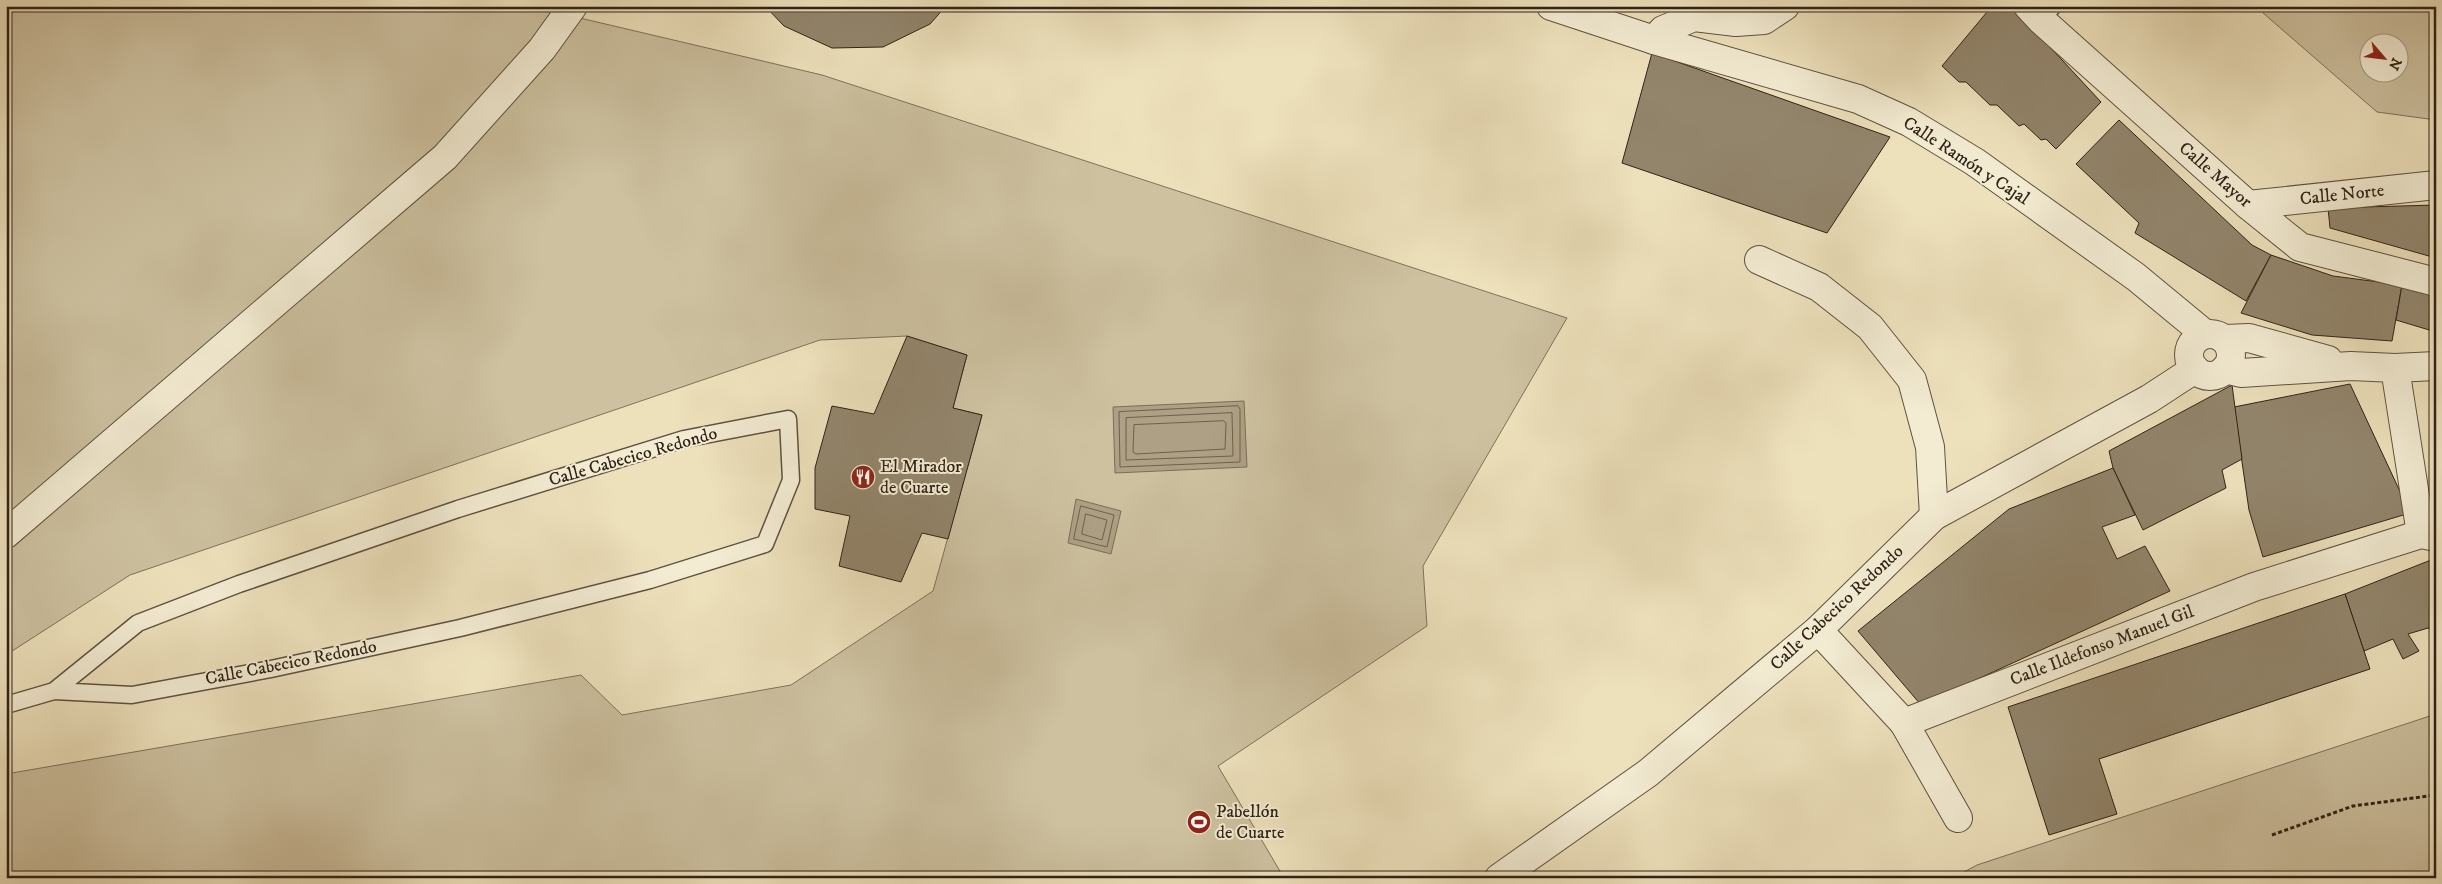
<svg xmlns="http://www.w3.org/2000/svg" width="2442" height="884" font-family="'IM FELL DW Pica',serif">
  <rect width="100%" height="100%" fill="#ede1bc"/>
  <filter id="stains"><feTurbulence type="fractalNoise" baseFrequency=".004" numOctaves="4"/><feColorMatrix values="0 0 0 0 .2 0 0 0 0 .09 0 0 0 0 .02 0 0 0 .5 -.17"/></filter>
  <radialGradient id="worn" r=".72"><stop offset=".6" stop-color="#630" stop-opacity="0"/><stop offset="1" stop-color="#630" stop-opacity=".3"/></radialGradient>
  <!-- green -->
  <g fill="#cdc1a0" stroke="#7e725b" fill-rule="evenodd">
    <polygon points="6,6 529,6 822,75 1567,318 1423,566 1427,626 1218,766 1284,878 6,878 6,774 581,675 622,715 791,685 933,591 982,415 953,408 967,355 907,336 820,340 130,575 6,655"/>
    <path d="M2255 6H2436V120L2377 112ZM2370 42H2400V72H2370Z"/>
    <polygon points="2436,714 2436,878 1953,878 1977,865"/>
  </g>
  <!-- water -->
  <g fill="#ada084" stroke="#7b6e58">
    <polygon points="1244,401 1247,467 1115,473 1113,407"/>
    <polygon points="1076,499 1121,511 1111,554 1068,543"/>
  </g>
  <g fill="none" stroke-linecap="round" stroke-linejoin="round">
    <!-- shore -->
    <g stroke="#6e614d" stroke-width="1">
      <polygon points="1238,406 1240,409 1240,462 1120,467 1119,412"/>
      <polygon points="1232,413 1233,456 1126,460 1126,418"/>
      <polygon points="1224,421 1226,423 1225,449 1136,454 1133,452 1134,425"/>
      <polygon points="1081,506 1114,515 1107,547 1074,539"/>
      <polygon points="1086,514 1107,520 1102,540 1082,534"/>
    </g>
  </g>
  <!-- building -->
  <g fill="#92856c" stroke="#302216">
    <polygon points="765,6 946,6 930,24 883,47 832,48 784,26"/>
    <polygon points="1615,6 1666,6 1640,11"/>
    <polygon points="1992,6 2012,6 2101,102 2056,149 2046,139 2041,140 2024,124 2019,126 1997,105 1990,105 1966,82 1959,82 1942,66"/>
    <polygon points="1652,53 1890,137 1827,233 1622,163"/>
    <polygon points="2119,120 2252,245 2271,255 2246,301 2135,233 2139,223 2076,164"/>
    <polygon points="2436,205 2436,258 2330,228 2328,208"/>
    <polygon points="2271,255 2333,276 2402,285 2392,341 2312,335 2241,313"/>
    <polygon points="2403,279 2436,289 2436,332 2396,320"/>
    <polygon points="907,336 967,355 953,408 982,415 948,539 922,533 901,582 839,566 850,516 815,509 815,468 832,406 874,414"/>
    <polygon points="2350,384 2410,513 2263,557 2249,510 2234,407"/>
    <polygon points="2232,385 2242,459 2222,470 2226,488 2143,530 2113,468 2109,451"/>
    <polygon points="2113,468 2135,515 2102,527 2117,559 2145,546 2170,591 1921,705 1858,631 2009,509"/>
    <polygon points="2436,558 2436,631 2428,628 2408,634 2419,651 2403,659 2393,639 2364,651 2345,594"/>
    <polygon points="2345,594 2370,669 2099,759 2117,814 2049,835 2008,707"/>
  </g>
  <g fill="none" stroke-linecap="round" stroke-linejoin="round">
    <!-- lane casing -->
    <g stroke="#5f5240" stroke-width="19">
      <g id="lane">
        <polyline points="2041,20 2053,6"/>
        <polyline points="6,705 54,691 132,695 271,669 460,628 650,580 765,544 791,480 788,419 684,439 458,509 239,584 138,623 54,691"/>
      </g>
    </g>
    <!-- street casing -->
    <g stroke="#5f5240" stroke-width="30">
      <g id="street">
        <polyline points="1551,6 1654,40 1858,99 1909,122 1975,162 2136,277 2205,334"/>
        <polyline points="2028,6 2041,20 2248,205 2300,247 2436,282"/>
        <polyline points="1654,40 1663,30 1694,17 1736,22 1764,20 1785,6"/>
        <polyline points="2248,205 2436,185"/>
        <polyline points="1759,260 1819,287 1870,327 1912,380 1930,447 1934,516"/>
        <circle cx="2210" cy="355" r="21"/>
        <polyline points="2225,339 2249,338 2328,360"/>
        <polyline points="2395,368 2421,534"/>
        <polyline points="2225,369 2241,373 2351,366 2395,368 2436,366"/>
        <polyline points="6,534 445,157 542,49 573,6"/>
        <polyline points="1818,630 1904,723 2254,587 2421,534 2436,537"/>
        <polyline points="1904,723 1958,818"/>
        <polyline points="1499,878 1648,773 1818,630 1934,516 2149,399 2195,369"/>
      </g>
    </g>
    <!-- path -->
    <polyline stroke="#302216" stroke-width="3" stroke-dasharray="4 2.5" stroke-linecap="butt" points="2272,835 2353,806 2436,795"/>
    <!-- lane -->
    <use href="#lane" stroke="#f3ecd3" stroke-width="16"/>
    <!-- street -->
    <use href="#street" stroke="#f3ecd3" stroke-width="28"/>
  </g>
  <!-- icons -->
  <defs>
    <g id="restaurant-disc" transform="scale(1.25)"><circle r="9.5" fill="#8f2418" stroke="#f3ecd3"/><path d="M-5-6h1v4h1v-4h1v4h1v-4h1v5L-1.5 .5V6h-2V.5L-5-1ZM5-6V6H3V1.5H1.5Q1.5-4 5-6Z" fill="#fff"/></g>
    <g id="stadium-disc" transform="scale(1.25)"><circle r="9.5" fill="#8f2418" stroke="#f3ecd3"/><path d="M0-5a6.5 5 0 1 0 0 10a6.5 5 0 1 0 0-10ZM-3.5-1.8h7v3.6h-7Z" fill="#fff"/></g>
  </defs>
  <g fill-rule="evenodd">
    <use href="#restaurant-disc" x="863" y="477"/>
    <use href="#stadium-disc" x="1199" y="822"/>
  </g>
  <g text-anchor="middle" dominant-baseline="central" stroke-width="4" stroke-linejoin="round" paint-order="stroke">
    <!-- street labels -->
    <g font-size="18" fill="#302216" stroke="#f3ecd3">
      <text transform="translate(1966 161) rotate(33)">Calle Ramón y Cajal</text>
      <text transform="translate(2215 175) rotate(41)">Calle Mayor</text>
      <text transform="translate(2342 195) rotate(-6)">Calle Norte</text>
      <text transform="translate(633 457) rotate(-16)">Calle Cabecico Redondo</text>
      <text transform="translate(1837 608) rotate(-43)">Calle Cabecico Redondo</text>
      <text transform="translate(2102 646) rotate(-21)">Calle Ildefonso Manuel Gil</text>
      <text transform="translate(291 663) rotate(-11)">Calle Cabecico Redondo</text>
    </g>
    <!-- poi labels -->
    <g font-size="18" fill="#302216" stroke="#f3ecd3" text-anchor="start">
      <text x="880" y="467">El Mirador<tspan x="880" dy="21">de Cuarte</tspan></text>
      <text x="1216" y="812">Pabellón<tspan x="1216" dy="21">de Cuarte</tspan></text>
    </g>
  </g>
  <!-- margin -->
  <rect width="2442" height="884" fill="none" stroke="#ede1bc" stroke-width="25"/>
  <rect x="8" y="8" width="2427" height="869" fill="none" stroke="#302216" stroke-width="2.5"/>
  <rect x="12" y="12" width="2417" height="859" fill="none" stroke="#302216"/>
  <!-- north arrow -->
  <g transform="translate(2384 58) rotate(118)"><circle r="24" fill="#f3ecd3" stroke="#a59b87"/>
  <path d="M0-4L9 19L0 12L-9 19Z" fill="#8f2418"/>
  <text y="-8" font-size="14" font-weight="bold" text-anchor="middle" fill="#302216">N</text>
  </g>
  <rect width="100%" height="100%" filter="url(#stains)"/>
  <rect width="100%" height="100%" fill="url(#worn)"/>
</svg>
